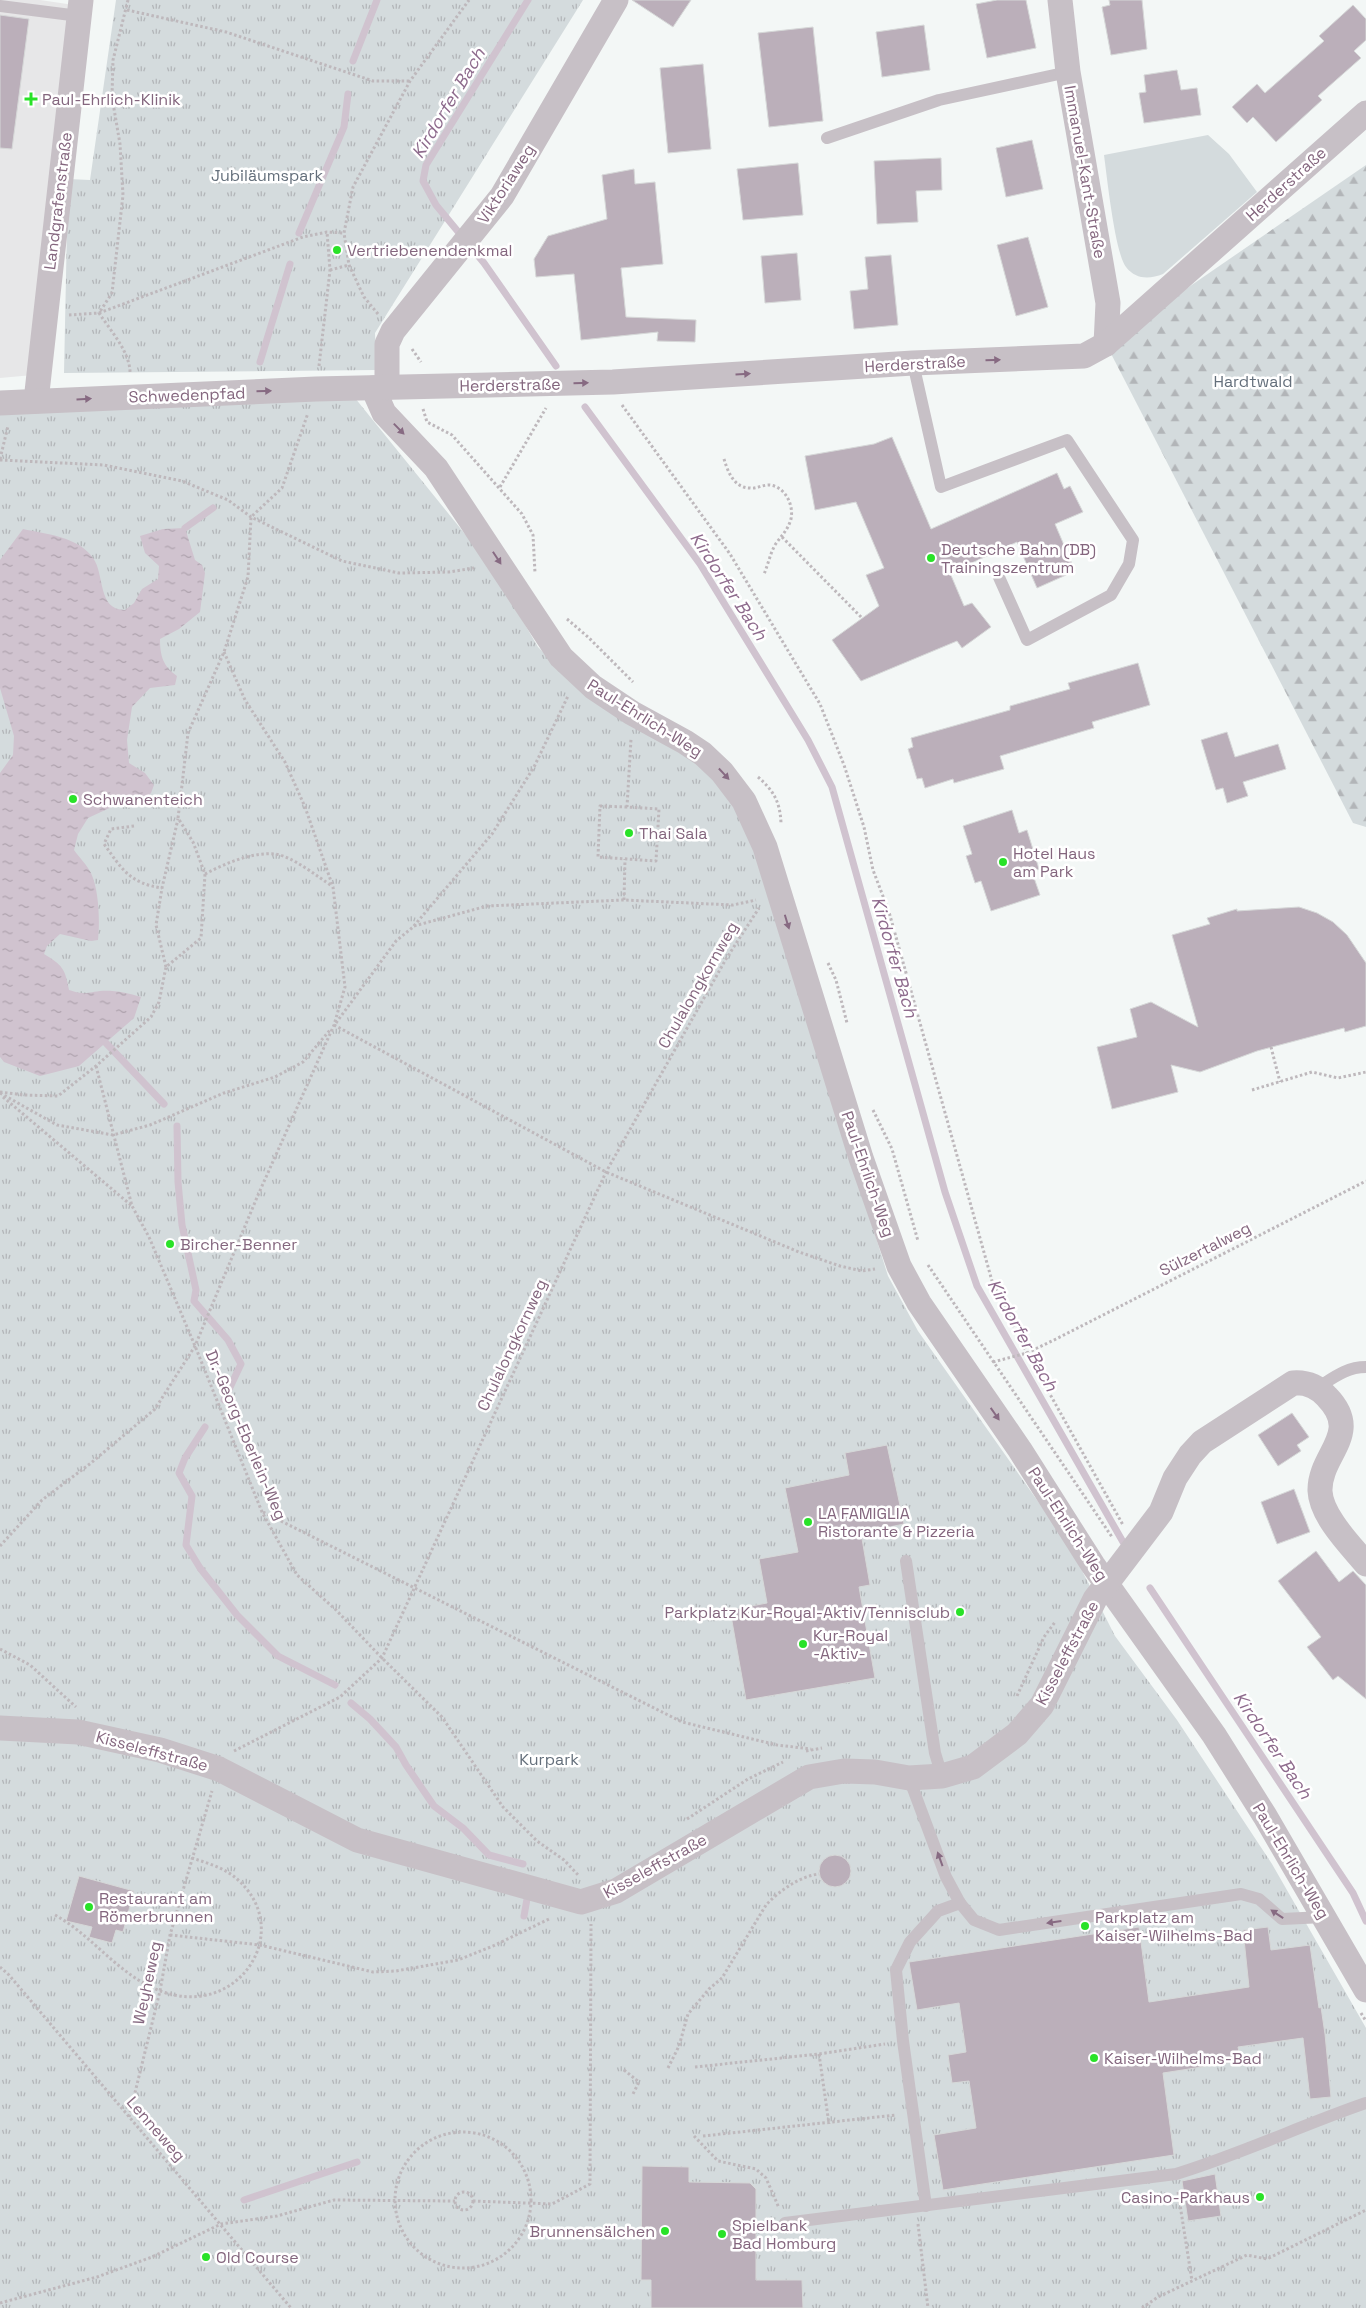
<svg xmlns="http://www.w3.org/2000/svg" width="1366" height="2308" font-family="'Space Grotesk',sans-serif">
  <defs>
    <pattern id="forest-firs" width="22" height="20" patternUnits="userSpaceOnUse" patternTransform="scale(1.25)"><rect width="22" height="20" fill="#d4dbdd"/><path d="M5 1l3.5 6h-7zM16 11l3.5 6h-7z" fill="#b2b5b8"/></pattern>
    <pattern id="park-tufts" width="24" height="20" patternUnits="userSpaceOnUse" patternTransform="scale(1.25)"><rect width="24" height="20" fill="#d4dbdd"/><path d="M3 7l-1-3M5 7V3M7 7l1-3M15 17l-1-3M17 17v-4M19 17l1-3" fill="none" stroke="#b2b5b8"/></pattern>
    <pattern id="water-ripples" width="26" height="14" patternUnits="userSpaceOnUse" patternTransform="scale(1.25)"><rect width="26" height="14" fill="#d0c3cf"/><path d="M2 4q2-2 4 0t4 0M15 11q2-2 4 0t4 0" fill="none" stroke="#aea2ad"/></pattern>
  </defs>
  <rect width="100%" height="100%" fill="#f3f7f6"/>
  <!-- built -->
  <polygon fill="#e7e7e8" points="0,0 40,0 74,5 33,375 0,378"/>
  <!-- green -->
  <path fill="#d4dbdd" d="M1208 135 1229 154 1257 192 1163 274C1150 279 1136 280 1126 267 1115 253 1107 177 1104 155Z"/>
  <!-- forest -->
  <polygon fill="url(#forest-firs)" points="1366,165 1366,827 1353,823 1106,344"/>
  <!-- park -->
  <g fill="url(#park-tufts)">
    <polygon points="116,0 583,0 375,333 376,370 64,373 68,179 90,180"/>
    <polygon points="355,398 490,565 538,647 575,684 708,770 746,823 888,1276 918,1331 1070,1547 1115,1636 1177,1720 1272,1864 1366,2028 1366,2308 0,2308 0,412"/>
  </g>
  <!-- water -->
  <path fill="url(#water-ripples)" d="M185 528 195 560 202 565 205 573 200 612 179 629 160 639C160 656 163 666 177 676L175 685 150 688 132 707 127 740 129 763 145 773 154 785 151 793 140 807 116 805 88 818 78 834 74 850C79 857 87 865 91 873 99 890 100 921 98 940L91 941 60 934 47 946 44 954C62 965 65 968 69 990 85 995 84 993 100 991 114 990 128 993 141 997L134 1018 79 1066 40 1076 4 1062 0 1057V773L13 755 14 736 0 688V560L23 529C46 534 79 537 93 558 105 574 97 610 125 610L134 603 142 589 158 579 159 566 145 553 140 536 163 529Z"/>
  <g fill="none" stroke-linecap="round" stroke-linejoin="round">
    <!-- stream -->
    <g stroke="#d0c3cf" stroke-width="7">
      <polyline points="528,0 426,165 423,181 436,205 484,263 556,366"/>
      <polyline points="353,61 377,0"/>
      <polyline points="299,233 344,127 348,94"/>
      <polyline points="260,362 290,264"/>
      <polyline points="585,407 700,564 808,740 832,787 945,1192 977,1286 1123,1542"/>
      <polyline points="185,528 213,508"/>
      <polyline points="106,1043 164,1104"/>
      <polyline points="177,1126 178,1182 182,1225 196,1290 194,1301 228,1340 241,1364 224,1400"/>
      <polyline points="205,1427 185,1458 179,1473 192,1496 186,1545 200,1568 237,1615 278,1656 335,1685"/>
      <polyline points="1150,1588 1353,1893 1366,1921"/>
      <polyline points="351,1703 370,1719 396,1747 406,1765 434,1806 463,1828 489,1855 523,1864"/>
      <polyline points="524,1916 527,1899"/>
      <polyline points="244,2200 357,2162"/>
    </g>
  </g>
  <!-- building -->
  <g fill="#bbafba" stroke="#d6d8d8">
    <polygon points="632,0 691,0 673,27"/>
    <polygon points="997,0 1026,0 1036,48 987,58 976,4"/>
    <polygon points="1109,0 1142,0 1147,49 1111,55 1102,7 1110,5"/>
    <polygon points="1353,5 1366,19 1366,40 1354,51 1361,58 1318,96 1322,100 1276,142 1253,117 1247,123 1232,107 1257,84 1265,93 1324,41 1319,36"/>
    <polygon points="0,15 29,19 12,149 0,148"/>
    <polygon points="924,25 930,70 882,77 876,32"/>
    <polygon points="813,27 823,121 769,127 758,33"/>
    <polygon points="703,64 711,149 668,153 660,68"/>
    <polygon points="1177,70 1181,90 1197,88 1201,115 1144,123 1139,93 1146,92 1144,75"/>
    <polygon points="1032,140 1043,189 1006,197 996,148"/>
    <polygon points="941,158 942,190 916,191 918,222 877,224 874,161"/>
    <polygon points="798,163 803,215 743,220 737,169"/>
    <polygon points="634,169 635,184 655,182 663,264 621,268 626,317 696,320 695,342 657,341 658,332 581,340 574,274 536,277 534,259 548,236 607,219 602,175"/>
    <polygon points="1028,237 1048,307 1016,316 997,245"/>
    <polygon points="797,253 801,300 765,303 761,256"/>
    <polygon points="891,255 898,325 854,329 850,291 868,289 865,257"/>
    <polygon points="892,437 931,529 1057,473 1064,489 1070,486 1083,512 1055,524 1075,571 1037,588 1017,542 950,573 964,606 972,603 991,627 962,648 957,641 861,681 832,640 879,606 866,575 884,568 856,502 815,510 805,456 874,444"/>
    <polygon points="1138,663 1150,705 1092,722 1094,728 1000,756 1004,769 954,783 953,779 925,788 922,778 917,779 908,749 913,747 911,738 1010,710 1010,706 1070,689 1068,683"/>
    <polygon points="1227,732 1235,757 1278,744 1286,769 1243,782 1248,796 1227,803 1223,788 1216,790 1201,740"/>
    <polygon points="1012,810 1019,833 1027,830 1039,869 1032,872 1040,895 991,911 981,881 975,883 966,856 972,854 963,826"/>
    <polygon points="1299,907 1317,913 1333,922 1347,935 1366,963 1366,1026 1345,1032 1344,1028 1257,1051 1200,1072 1171,1065 1178,1092 1112,1109 1097,1047 1137,1037 1130,1009 1151,1002 1198,1027 1172,935 1210,924 1207,918 1237,909 1237,911"/>
    <polygon points="1292,1413 1309,1437 1297,1445 1301,1451 1278,1466 1258,1435"/>
    <polygon points="887,1445 904,1524 861,1533 870,1585 859,1587 875,1678 746,1700 730,1610 767,1603 759,1559 798,1552 785,1488 849,1475 845,1453"/>
    <polygon points="1294,1489 1310,1532 1277,1544 1261,1502"/>
    <polygon points="1316,1551 1339,1582 1353,1571 1366,1585 1366,1699 1338,1676 1333,1680 1307,1647 1321,1637 1278,1581"/>
    <circle cx="835" cy="1871" r="16"/>
    <polygon points="79,1876 134,1891 123,1932 116,1930 112,1943 89,1937 92,1927 66,1921"/>
    <polygon points="1139,1927 1149,2002 1249,1987 1243,1930 1268,1927 1271,1950 1310,1945 1319,2008 1321,2007 1325,2034 1331,2097 1310,2099 1303,2038 1238,2047 1241,2061 1163,2073 1174,2155 943,2190 934,2135 976,2128 969,2081 952,2083 948,2055 966,2052 959,2003 917,2010 909,1962"/>
    <polygon points="642,2166 689,2167 689,2182 750,2183 756,2189 756,2280 802,2280 803,2308 651,2308 651,2280 641,2280"/>
    <polygon points="1215,2174 1221,2216 1188,2221 1182,2181"/>
  </g>
  <g fill="none" stroke-linecap="round" stroke-linejoin="round">
    <!-- path -->
    <g stroke="#beb8bc" stroke-width="3" stroke-dasharray="2.5 2.5" stroke-linecap="butt">
      <path d="M128 0 113 60 112 97 120 144 123 195 112 293 99 313C110 330 131 353 130 374"/>
      <polyline points="127,10 226,32 373,81 410,81"/>
      <polyline points="330,270 349,265"/>
      <polyline points="378,314 364,297 349,265 344,233 353,187 410,81 469,0"/>
      <polyline points="69,315 99,313 303,237 327,232 344,233"/>
      <polyline points="412,349 421,362"/>
      <polyline points="319,366 330,270 327,232"/>
      <polyline points="622,405 730,554 820,704 844,765 864,827 873,870 889,912 992,1281 1027,1353 1123,1525"/>
      <polyline points="423,409 427,422 452,435 522,514 533,535 535,573"/>
      <polyline points="0,459 8,426"/>
      <path d="M724 459C728 472 734 488 750 488 756 489 762 485 769 485 785 486 794 505 791 519 788 530 781 536 775 545 770 554 768 565 764 574"/>
      <polyline points="0,460 104,465 182,481 228,500 251,517 342,561 399,573 449,572 474,568"/>
      <polyline points="500,487 546,408"/>
      <polyline points="782,537 862,618"/>
      <polyline points="567,619 588,637 633,682"/>
      <path d="M758 777C774 791 780 802 781 823"/>
      <polyline points="627,807 600,806 598,857 656,861 659,809 627,807 631,739"/>
      <path d="M134 826 111 829 104 844C122 869 129 883 162 888"/>
      <path d="M205 874C226 863 252 852 275 854 292 856 318 877 332 886"/>
      <polyline points="624,900 625,859"/>
      <polyline points="414,926 487,906 624,900 733,905 756,900"/>
      <polyline points="828,963 836,980 847,1023"/>
      <polyline points="166,967 156,925 162,888 178,819"/>
      <polyline points="336,1023 396,941 413,927 492,834 534,767 568,696"/>
      <polyline points="334,1025 606,1172 799,1252 840,1266 862,1271 875,1269"/>
      <polyline points="1271,1047 1280,1082"/>
      <polyline points="96,1066 132,1206 149,1237 195,1346 262,1512 297,1575 336,1610 382,1658 442,1717 503,1807 537,1841 564,1860 579,1876"/>
      <polyline points="1252,1090 1312,1072 1338,1078 1366,1072"/>
      <polyline points="0,1092 24,1095 58,1096 96,1066 151,1017 159,1002 166,967 201,938 205,874 193,842 178,818 182,785 188,733 224,652 248,577 251,517 282,488 308,413"/>
      <polyline points="0,1093 57,1125 113,1135 150,1125 224,1093 275,1077 303,1062 330,1030"/>
      <polyline points="3,1097 132,1206"/>
      <polyline points="873,1110 892,1149 918,1241"/>
      <polyline points="928,1265 1112,1537"/>
      <polyline points="993,1362 1027,1353 1056,1339 1366,1181"/>
      <polyline points="263,1512 682,1722 777,1745 811,1749"/>
      <polyline points="0,1546 42,1500 91,1463 155,1409 195,1346 258,1195 334,1025 345,987 333,887 305,807 285,762 245,700 224,652"/>
      <polyline points="0,1649 30,1665 76,1707"/>
      <polyline points="1017,1696 1044,1637 1055,1622"/>
      <polyline points="234,1751 340,1697 382,1658 606,1172 726,959 759,908"/>
      <polyline points="806,1751 822,1748"/>
      <polyline points="687,1819 748,1779 783,1762"/>
      <path d="M55 1915C97 1938 124 1984 174 1995 244 2010 293 1928 237 1879 225 1868 207 1863 192 1858"/>
      <polyline points="170,1935 260,1945 373,1972 396,1971 458,1960 493,1946 549,1919"/>
      <polyline points="0,1967 9,1975 291,2308"/>
      <polyline points="1361,2013 1366,2021"/>
      <polyline points="819,2054 829,2124"/>
      <polyline points="695,2067 819,2054 885,2044"/>
      <path d="M668 2068 679 2046 688 2014 709 1989 722 1978 766 1905C779 1891 800 1876 819 1874"/>
      <polyline points="624,2070 639,2082 633,2094"/>
      <polyline points="129,2117 160,1991 170,1935 212,1791"/>
      <circle cx="463" cy="2200" r="68"/>
      <polyline points="694,2136 718,2161 756,2169 766,2178 779,2208"/>
      <polyline points="703,2136 896,2115"/>
      <polyline points="1178,2192 1192,2281"/>
      <circle cx="464" cy="2201" r="9"/>
      <polyline points="473,2201 552,2204 590,2184 591,1924"/>
      <polyline points="918,2224 928,2308"/>
      <polyline points="0,2303 97,2277 152,2257 221,2224 277,2216 334,2200 455,2201"/>
      <polyline points="1142,2308 1158,2297 1247,2255 1267,2259 1366,2210"/>
    </g>
    <!-- lane -->
    <g stroke="#c7c0c6" stroke-width="12">
      <polyline points="0,6 79,16"/>
      <polyline points="827,138 939,100 1068,72"/>
      <polyline points="913,363 941,487 1067,440 1133,540 1129,564 1111,595 1027,640 998,575"/>
      <path d="M1317 1388C1333 1378 1346 1367 1366 1367"/>
      <polyline points="906,1561 935,1753 942,1776"/>
      <polyline points="909,1778 946,1877 960,1903 974,1920 999,1930 1241,1894 1259,1899 1282,1919 1324,1917"/>
      <polyline points="926,2206 903,2041 896,1970 910,1942 938,1911 960,1903"/>
      <path d="M785 2223 1176 2174C1241 2154 1302 2125 1366 2103"/>
    </g>
    <!-- street -->
    <g stroke="#c7c0c6" stroke-width="25">
      <polyline points="1060,0 1068,72 1108,303 1106,344"/>
      <polyline points="373,388 384,413 436,468 561,657 593,687 632,713 685,742 703,754 722,772 744,801 765,847 861,1158 899,1266 919,1303 1020,1450 1093,1565 1214,1735 1265,1816 1366,1990"/>
      <polyline points="387,388 387,344 393,331 502,196 616,0"/>
      <polyline points="36,401 81,0"/>
      <polyline points="0,403 316,389 613,382 913,363 1084,356 1106,344 1366,113"/>
      <path d="M0 1728 78 1732 160 1750 219 1769 357 1840 581 1902 616 1891 809 1777 844 1771 875 1772 909 1778 942 1776 973 1767 1017 1734 1042 1705 1095 1599 1161 1512 1175 1478 1190 1455 1202 1442 1293 1383C1306 1382 1318 1387 1327 1397 1363 1434 1319 1454 1320 1491 1321 1516 1351 1546 1366 1564"/>
    </g>
  </g>
  <!-- one-way arrows -->
  <defs><path id="oneway-solid" d="M-6-.8H1V-3.2L6.5 0L1 3.2V.8H-6Z" transform="scale(1.25)"/></defs>
  <g fill="#876a82">
    <use href="#oneway-solid" transform="translate(993 360) rotate(-2)"/>
    <use href="#oneway-solid" transform="translate(743 374) rotate(-4)"/>
    <use href="#oneway-solid" transform="translate(581 383) rotate(-1)"/>
    <use href="#oneway-solid" transform="translate(264 391) rotate(-2)"/>
    <use href="#oneway-solid" transform="translate(84 399) rotate(-3)"/>
    <use href="#oneway-solid" transform="translate(399 429) rotate(46)"/>
    <use href="#oneway-solid" transform="translate(497 558) rotate(57)"/>
    <use href="#oneway-solid" transform="translate(724 774) rotate(47)"/>
    <use href="#oneway-solid" transform="translate(787 922) rotate(73)"/>
    <use href="#oneway-solid" transform="translate(995 1414) rotate(55)"/>
    <use href="#oneway-solid" transform="translate(940 1859) rotate(-110)"/>
    <use href="#oneway-solid" transform="translate(1277 1914) rotate(-146)"/>
    <use href="#oneway-solid" transform="translate(1054 1922) rotate(172)"/>
  </g>
  <!-- markers -->
  <g fill="#29e228" stroke="#fff" stroke-width="2">
    <path d="M28.5 91.5h5v5h5v5h-5v5h-5v-5h-5v-5h5z"/>
    <circle cx="337" cy="250" r="5"/>
    <circle cx="931" cy="558" r="5"/>
    <circle cx="73" cy="799" r="5"/>
    <circle cx="629" cy="833" r="5"/>
    <circle cx="1003" cy="862" r="5"/>
    <circle cx="170" cy="1244" r="5"/>
    <circle cx="808" cy="1522" r="5"/>
    <circle cx="960" cy="1612" r="5"/>
    <circle cx="803" cy="1644" r="5"/>
    <circle cx="89" cy="1907" r="5"/>
    <circle cx="1085" cy="1926" r="5"/>
    <circle cx="1094" cy="2058" r="5"/>
    <circle cx="1260" cy="2197" r="5"/>
    <circle cx="665" cy="2231" r="5"/>
    <circle cx="722" cy="2234" r="5"/>
    <circle cx="206" cy="2257" r="5"/>
  </g>
  <g text-anchor="middle" dominant-baseline="central" stroke-width="5" stroke-linejoin="round" paint-order="stroke">
    <!-- poi labels -->
    <g font-size="16" fill="#84667e" stroke="#fff" text-anchor="start">
      <text x="42" y="99">Paul-Ehrlich-Klinik</text>
      <text x="347" y="250">Vertriebenendenkmal</text>
      <text x="941" y="549">Deutsche Bahn (DB)<tspan x="941" dy="18">Trainingszentrum</tspan></text>
      <text x="83" y="799">Schwanenteich</text>
      <text x="639" y="833">Thai Sala</text>
      <text x="1013" y="853">Hotel Haus<tspan x="1013" dy="18">am Park</tspan></text>
      <text x="180" y="1244">Bircher-Benner</text>
      <text x="818" y="1513">LA FAMIGLIA<tspan x="818" dy="18">Ristorante &amp; Pizzeria</tspan></text>
      <text x="950" y="1612" text-anchor="end">Parkplatz Kur-Royal-Aktiv/Tennisclub</text>
      <text x="813" y="1635">Kur-Royal<tspan x="813" dy="18">-Aktiv-</tspan></text>
      <text x="99" y="1898">Restaurant am<tspan x="99" dy="18">Römerbrunnen</tspan></text>
      <text x="1095" y="1917">Parkplatz am<tspan x="1095" dy="18">Kaiser-Wilhelms-Bad</tspan></text>
      <text x="1104" y="2058">Kaiser-Wilhelms-Bad</text>
      <text x="1250" y="2197" text-anchor="end">Casino-Parkhaus</text>
      <text x="732" y="2225">Spielbank<tspan x="732" dy="18">Bad Homburg</tspan></text>
      <text x="655" y="2231" text-anchor="end">Brunnensälchen</text>
      <text x="216" y="2257">Old Course</text>
    </g>
    <!-- street labels -->
    <g font-size="16" fill="#84667e" stroke="#fff">
      <text transform="translate(1085 172) rotate(80)">Immanuel-Kant-Straße</text>
      <text transform="translate(506 184) rotate(-57)">Viktoriaweg</text>
      <text transform="translate(1286 184) rotate(-42)">Herderstraße</text>
      <text transform="translate(58 201) rotate(-83)">Landgrafenstraße</text>
      <text transform="translate(915 364) rotate(-3)">Herderstraße</text>
      <text transform="translate(510 385) rotate(-1)">Herderstraße</text>
      <text transform="translate(187 395) rotate(-2)">Schwedenpfad</text>
      <text transform="translate(645 718) rotate(32)">Paul-Ehrlich-Weg</text>
      <text transform="translate(698 985) rotate(-60)">Chulalongkornweg</text>
      <text transform="translate(868 1174) rotate(71)">Paul-Ehrlich-Weg</text>
      <text transform="translate(1205 1249) rotate(-27)">Sülzertalweg</text>
      <text transform="translate(512 1345) rotate(-65)">Chulalongkornweg</text>
      <text transform="translate(246 1435) rotate(67)">Dr.-Georg-Eberlein-Weg</text>
      <text transform="translate(1068 1524) rotate(57)">Paul-Ehrlich-Weg</text>
      <text transform="translate(1067 1653) rotate(-62)">Kisseleffstraße</text>
      <text transform="translate(152 1751) rotate(15)">Kisseleffstraße</text>
      <text transform="translate(1291 1861) rotate(59)">Paul-Ehrlich-Weg</text>
      <text transform="translate(655 1866) rotate(-29)">Kisseleffstraße</text>
      <text transform="translate(147 1983) rotate(-78)">Weyheweg</text>
      <text transform="translate(156 2129) rotate(49)">Lenneweg</text>
    </g>
    <!-- park labels -->
    <g font-size="16" fill="#646f7b" stroke="#fff">
      <text x="267" y="175">Jubiläumspark</text>
      <text x="1253" y="381">Hardtwald</text>
      <text x="549" y="1759">Kurpark</text>
    </g>
    <!-- water labels -->
    <g font-size="18" font-style="italic" fill="#8e6b8d" stroke="#fff">
      <text transform="translate(448 103) rotate(-59)">Kirdorfer Bach</text>
      <text transform="translate(729 586) rotate(57)">Kirdorfer Bach</text>
      <text transform="translate(895 957) rotate(74)">Kirdorfer Bach</text>
      <text transform="translate(1023 1335) rotate(61)">Kirdorfer Bach</text>
      <text transform="translate(1273 1745) rotate(56)">Kirdorfer Bach</text>
    </g>
  </g>
</svg>
